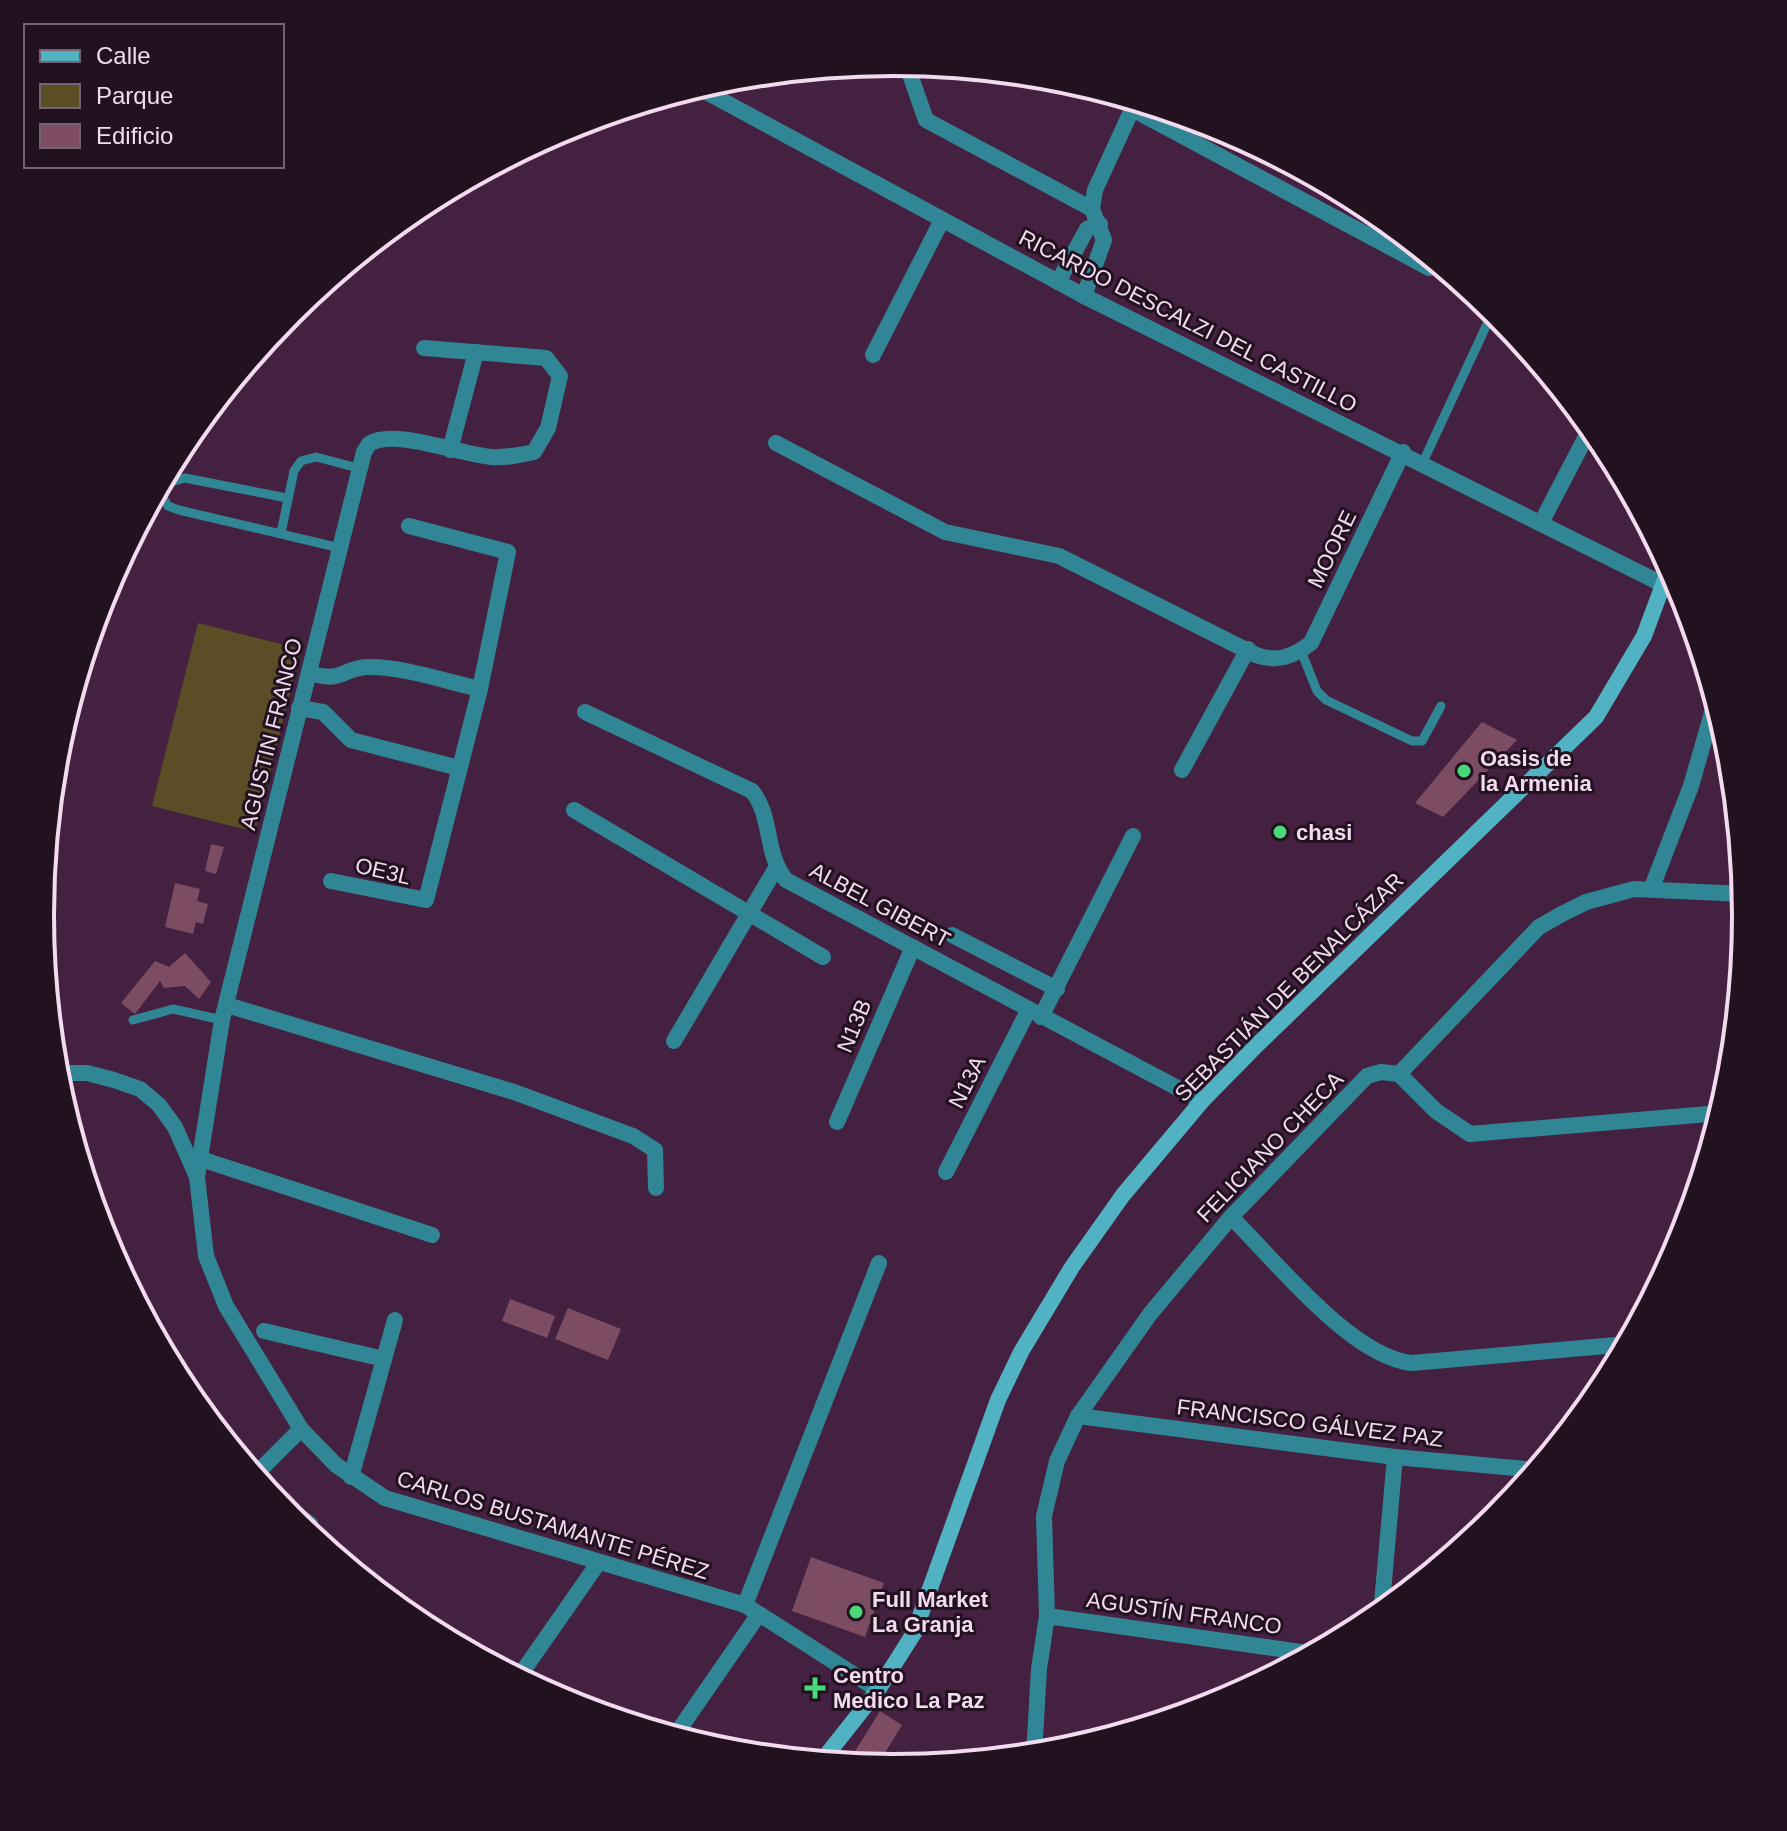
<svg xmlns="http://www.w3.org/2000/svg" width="1787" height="1831" font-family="Arial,sans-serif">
  <rect width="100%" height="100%" fill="#442141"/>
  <!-- green -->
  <polygon fill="#5b4d26" points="198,623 301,649 255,832 152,806"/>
  <!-- building -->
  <g fill="#7c4c62">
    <polygon points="1482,722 1517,740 1443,817 1415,803"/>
    <polygon points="211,844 224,847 216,874 205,871"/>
    <polygon points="175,883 200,889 197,901 208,904 203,924 196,922 193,934 165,927"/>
    <polygon points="185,953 211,982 199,999 185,986 164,988 160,981 135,1014 121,1003 155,961 169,967"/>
    <polygon points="510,1299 555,1316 547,1338 502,1321"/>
    <polygon points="568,1308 621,1329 608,1360 555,1339"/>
    <polygon points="811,1557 884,1583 865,1637 792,1611"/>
    <polygon points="880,1711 902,1725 877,1766 855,1751"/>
  </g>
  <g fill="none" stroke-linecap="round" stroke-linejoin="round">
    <!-- service -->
    <g stroke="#318695" stroke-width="9">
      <polyline points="1423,462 1488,322 1492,316 1502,318"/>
      <polyline points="160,485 185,478 287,498"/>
      <polyline points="158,489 168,506 179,510 340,548"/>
      <polyline points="281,533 294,471 301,461 316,457 358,468"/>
      <polyline points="1301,651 1317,691 1326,700 1412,741 1422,741 1441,706"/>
      <polyline points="133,1020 173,1009 222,1020"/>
    </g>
    <!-- minor -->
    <g stroke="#318695" stroke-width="16">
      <polyline points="906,63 926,120 1092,209"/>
      <polyline points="697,87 1084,296 1664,585"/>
      <polyline points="1132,109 1429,268"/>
      <polyline points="1058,282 1087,229 1100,224"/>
      <polyline points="1084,296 1104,240 1092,209 1095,190 1135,103"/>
      <polyline points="873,355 942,220"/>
      <path d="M776 443 945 532 1059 556 1256 655C1277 663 1294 656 1311 643L1403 452"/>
      <polyline points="450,450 476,352"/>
      <polyline points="1541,523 1591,427"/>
      <path d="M310 673C343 684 343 667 369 667 405 667 444 681 480 689"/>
      <polyline points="299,708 323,712 351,740 459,768"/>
      <path d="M585 712 752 791C773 817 764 853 786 880L1202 1101"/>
      <polyline points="1182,770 1248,649"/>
      <polyline points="574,810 823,957"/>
      <polyline points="331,881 426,900 480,689 508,552 409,526"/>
      <polyline points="1652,887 1691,786 1716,699"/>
      <polyline points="952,935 1057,989"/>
      <polyline points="227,1005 514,1092 633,1136 655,1150 656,1188"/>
      <polyline points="1041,1017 1133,836"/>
      <polyline points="674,1041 776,868"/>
      <polyline points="1399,1074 1436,1111 1470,1134 1721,1113"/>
      <polyline points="837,1122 913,947"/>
      <polyline points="198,1158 432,1235"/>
      <polyline points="946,1172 1028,1011"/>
      <path d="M197 1177 222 1020 364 452 369 444C394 428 459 454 491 457 506 458 520 455 534 452L548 428 560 376 546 358 424 348"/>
      <path d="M1231 1217C1275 1260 1351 1357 1412 1363L1628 1344"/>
      <polyline points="264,1331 384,1359"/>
      <polyline points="1078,1416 1395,1457 1537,1470"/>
      <polyline points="254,1476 301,1429"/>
      <polyline points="351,1477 395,1320"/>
      <polyline points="273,1498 310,1524"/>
      <polyline points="745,1605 879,1263"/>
      <polyline points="1381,1614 1395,1457"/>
      <polyline points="1047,1616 1315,1654"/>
      <polyline points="518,1678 599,1562"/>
      <polyline points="674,1737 759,1614"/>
      <polyline points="1034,1755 1039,1669 1047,1616 1044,1516 1057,1461 1078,1416 1150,1314 1231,1217 1367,1076 1381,1072 1399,1074 1539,927 1562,914 1586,902 1634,889 1745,894"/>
    </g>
    <!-- tertiary -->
    <polyline stroke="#318695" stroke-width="16" points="56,1073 87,1073 114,1080 140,1089 159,1105 175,1127 197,1177 206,1256 226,1306 301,1429 336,1465 385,1498 745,1605 878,1690"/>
    <!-- secondary -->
    <polyline stroke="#51b2c3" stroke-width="16" points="821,1762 878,1690 914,1633 998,1400 1021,1352 1072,1267 1123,1195 1202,1101 1257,1045 1596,717 1644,636 1670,566"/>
  </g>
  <!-- markers -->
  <g fill="#48d779" stroke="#221220" stroke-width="3">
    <circle cx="1464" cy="771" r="8"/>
    <circle cx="1280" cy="832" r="8"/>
    <circle cx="856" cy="1612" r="8"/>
    <path d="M811 1676h8v8h8v8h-8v8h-8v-8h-8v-8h8z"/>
  </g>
  <g text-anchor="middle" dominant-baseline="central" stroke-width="6" stroke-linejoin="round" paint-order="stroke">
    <!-- street labels -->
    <g font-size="22" fill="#f2dbee" stroke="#221220">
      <text transform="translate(1188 321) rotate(27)">RICARDO DESCALZI DEL CASTILLO</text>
      <text transform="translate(1332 549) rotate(-64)">MOORE</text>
      <text transform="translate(271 734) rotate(-76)">AGUSTIN FRANCO</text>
      <text transform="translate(383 871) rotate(13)">OE3L</text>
      <text transform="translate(880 905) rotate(28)">ALBEL GIBERT</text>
      <text transform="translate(1289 987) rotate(-45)">SEBASTIÁN DE BENALCÁZAR</text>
      <text transform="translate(854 1026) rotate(-67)">N13B</text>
      <text transform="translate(967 1082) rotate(-63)">N13A</text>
      <text transform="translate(1270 1147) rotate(-46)">FELICIANO CHECA</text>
      <text transform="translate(1310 1423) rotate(7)">FRANCISCO GÁLVEZ PAZ</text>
      <text transform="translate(553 1525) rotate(17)">CARLOS BUSTAMANTE PÉREZ</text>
      <text transform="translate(1184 1613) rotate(8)">AGUSTÍN FRANCO</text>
    </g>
    <!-- poi labels -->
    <g font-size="22" font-weight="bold" fill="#f2dbee" stroke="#221220" text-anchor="start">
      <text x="1480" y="758">Oasis de<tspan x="1480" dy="25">la Armenia</tspan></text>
      <text x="1296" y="832">chasi</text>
      <text x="872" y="1599">Full Market<tspan x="872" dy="25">La Granja</tspan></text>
      <text x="833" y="1675">Centro<tspan x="833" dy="25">Medico La Paz</tspan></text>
    </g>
  </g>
  <!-- crop -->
  <path d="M0 0H1787V1831H0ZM54 915a839 839 0 1 1 1678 0a839 839 0 1 1-1678 0Z" fill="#221220" fill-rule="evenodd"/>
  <path fill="none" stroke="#f2dbee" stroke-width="4" d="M54 915a839 839 0 1 1 1678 0a839 839 0 1 1-1678 0Z"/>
  <!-- legend -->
  <rect x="24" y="24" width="260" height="144" fill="#221220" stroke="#756272" stroke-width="2"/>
  <rect x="40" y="50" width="40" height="12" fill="#51b2c3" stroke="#756272" stroke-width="2"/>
  <text x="96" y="64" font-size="24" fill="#f2dbee">Calle</text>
  <rect x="40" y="84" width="40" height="24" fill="#5b4d26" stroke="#756272" stroke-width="2"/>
  <text x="96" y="104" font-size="24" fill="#f2dbee">Parque</text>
  <rect x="40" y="124" width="40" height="24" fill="#7c4c62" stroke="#756272" stroke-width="2"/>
  <text x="96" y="144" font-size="24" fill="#f2dbee">Edificio</text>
</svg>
